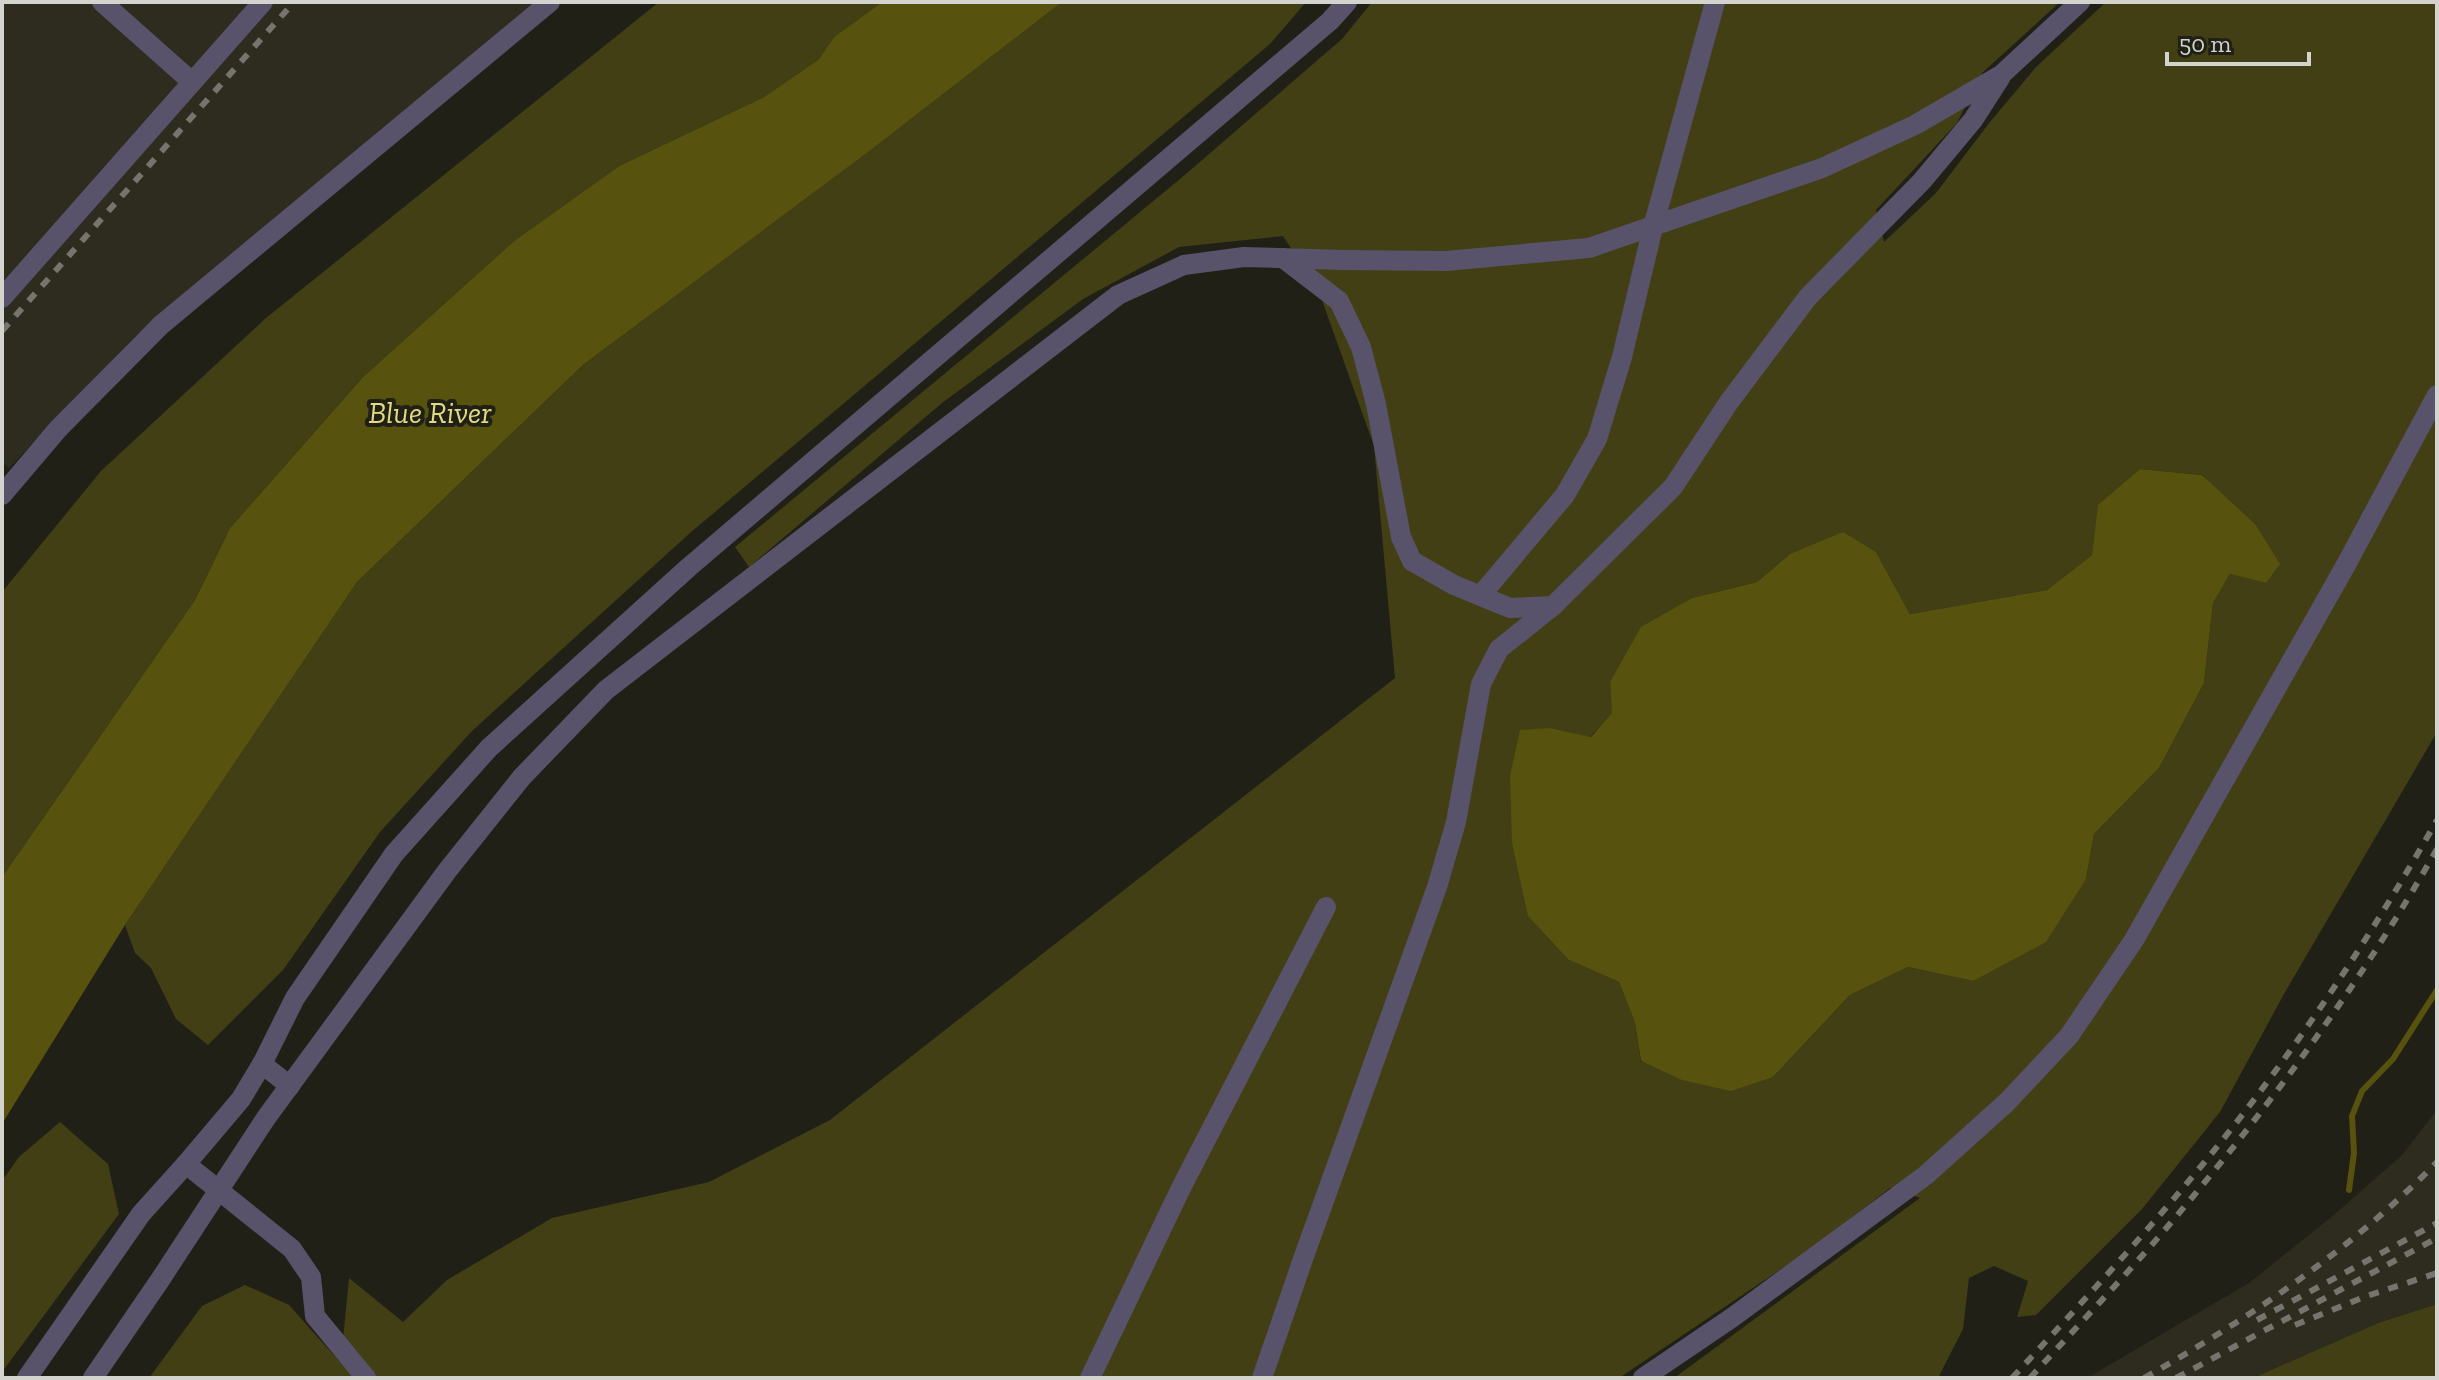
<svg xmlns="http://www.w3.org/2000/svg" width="2439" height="1380" font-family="'Zilla Slab',serif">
  <rect width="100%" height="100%" fill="#202017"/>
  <!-- built -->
  <g fill="#2d2c1e">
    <polygon points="2,2 534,2 136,335 9,468 2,462"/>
    <polygon points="2437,1110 2437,1304 2378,1323 2253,1378 2087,1378 2249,1283 2335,1214 2402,1155"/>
  </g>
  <!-- green -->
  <g fill="#423f15" fill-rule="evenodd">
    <polygon points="659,2 882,2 834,37 819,59 764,97 619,166 514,241 363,377 230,528 195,600 2,877 2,592 101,471 266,318"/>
    <polygon points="1062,2 1306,2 1270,44 690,533 472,731 380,832 283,970 208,1045 176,1019 151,968 135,953 125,925 357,582 583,365 871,150"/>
    <path d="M1372 2H2060L1982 73 1957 123 1876 210 1884 242 1936 193 1990 122 2036 67 2106 2H2437V732L2284 994 2220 1112 2142 1209 2036 1315 2017 1317 2028 1281 1994 1266 1969 1278 1963 1329 1938 1378H1674L1920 1198 1890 1188 1811 1249 1619 1378H375L343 1340 349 1278 403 1322 447 1280 552 1218 709 1182 830 1120 1395 678 1374 446 1318 289 1283 236 1179 247 1083 299 942 403 749 567 735 547 1186 174 1342 39ZM2140 469 2203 475 2266 583 2230 574 2213 603 2204 683 2159 768 2094 834 2086 879 1973 981 1908 967 1850 995 1773 1077 1641 1062 1635 1023 1619 982 1569 960 1551 728 1590 737 1613 713 1610 682 1692 598 1757 582 1790 554 1876 552 1910 614 2047 590 2092 555 2099 505Z"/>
    <polygon points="60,1122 108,1164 119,1214 2,1372 2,1181 19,1157"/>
    <polygon points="245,1285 289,1305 354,1378 149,1378 202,1306"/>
    <polygon points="2437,1304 2437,1377 2434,1378 2253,1378 2378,1323"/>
  </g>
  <!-- water -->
  <g fill="#57520d">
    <polygon points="882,2 1062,2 871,150 583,365 357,582 125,925 2,1124 2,877 195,600 230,528 363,377 514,241 619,166 764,97 819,59 834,37"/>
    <polygon points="2140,469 2202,475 2255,524 2280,564 2266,583 2230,574 2213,603 2204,683 2159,768 2094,834 2086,879 2046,942 1973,981 1908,967 1850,995 1773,1077 1731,1091 1682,1080 1641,1061 1635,1023 1619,982 1569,960 1528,916 1512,843 1510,776 1520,730 1551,728 1591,737 1612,713 1610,682 1641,627 1692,598 1757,582 1790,554 1843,532 1876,552 1910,614 2047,590 2092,555 2098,505"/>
  </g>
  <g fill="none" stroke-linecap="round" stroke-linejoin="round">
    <!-- stream -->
    <polyline stroke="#57520d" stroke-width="6" points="2349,1190 2354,1153 2352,1116 2362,1091 2393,1059 2437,990"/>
    <!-- minor -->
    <g stroke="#58536b" stroke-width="20">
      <polyline points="102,2 192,82"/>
      <polyline points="1283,258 1339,301 1361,347 1376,404 1401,537 1412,561 1454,585 1510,608 1553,606"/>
      <polyline points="2,298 263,2"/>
      <polyline points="2,495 58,429 161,325 550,2"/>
      <polyline points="1481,595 1565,495 1597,439 1622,357 1653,227 1715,2"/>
      <polyline points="262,1064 295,998 394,854 489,748 689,567 1330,21 1347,2"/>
      <polyline points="186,1164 241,1099 262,1064 290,1086"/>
      <polyline points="27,1378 141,1214 186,1164 292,1249 311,1277 315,1316 366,1378"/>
      <polyline points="93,1378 160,1280 266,1118 447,871 522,777 606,690 1118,295 1184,265 1244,257 1343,260 1446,261 1589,248 1822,168 1915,125 2001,75 2080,2"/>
      <polyline points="1090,1378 1181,1188 1326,907"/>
      <polyline points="1262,1378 1303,1259 1437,887 1456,822 1481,684 1499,649 1553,606 1673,487 1729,402 1808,297 1922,181 1973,120 2000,78"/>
      <polyline points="1643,1378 1733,1317 1926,1175 2007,1102 2069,1036 2134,940 2347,563 2437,395"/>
    </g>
    <!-- rail -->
    <g stroke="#75756d" stroke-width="6" stroke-dasharray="10 10" stroke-linecap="butt">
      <polyline points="2,331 294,2"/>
      <polyline points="2257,1320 2437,1223"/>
      <polyline points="2295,1325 2364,1297 2437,1273"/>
      <path d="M2012 1378C2089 1295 2166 1212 2236 1123 2311 1027 2377 926 2437 820"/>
      <path d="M2030 1378C2082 1321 2136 1265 2185 1206 2279 1094 2365 976 2437 849"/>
      <path d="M2144 1378C2250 1318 2352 1249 2437 1162"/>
      <polyline points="2176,1378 2437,1238"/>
    </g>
  </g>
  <g text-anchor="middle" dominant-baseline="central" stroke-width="8" stroke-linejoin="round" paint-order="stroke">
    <!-- water labels -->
    <g font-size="30" font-style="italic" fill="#e1da7e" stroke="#202017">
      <text x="430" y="413">Blue River</text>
    </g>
  </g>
  <!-- border -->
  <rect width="2439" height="1380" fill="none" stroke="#d4d4ce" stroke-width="8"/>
  <!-- scale -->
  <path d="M2167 52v12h142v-12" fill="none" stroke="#d4d4ce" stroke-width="4"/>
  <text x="2179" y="52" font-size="24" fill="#d4d4ce" stroke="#202017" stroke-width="6" paint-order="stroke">50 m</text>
</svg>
